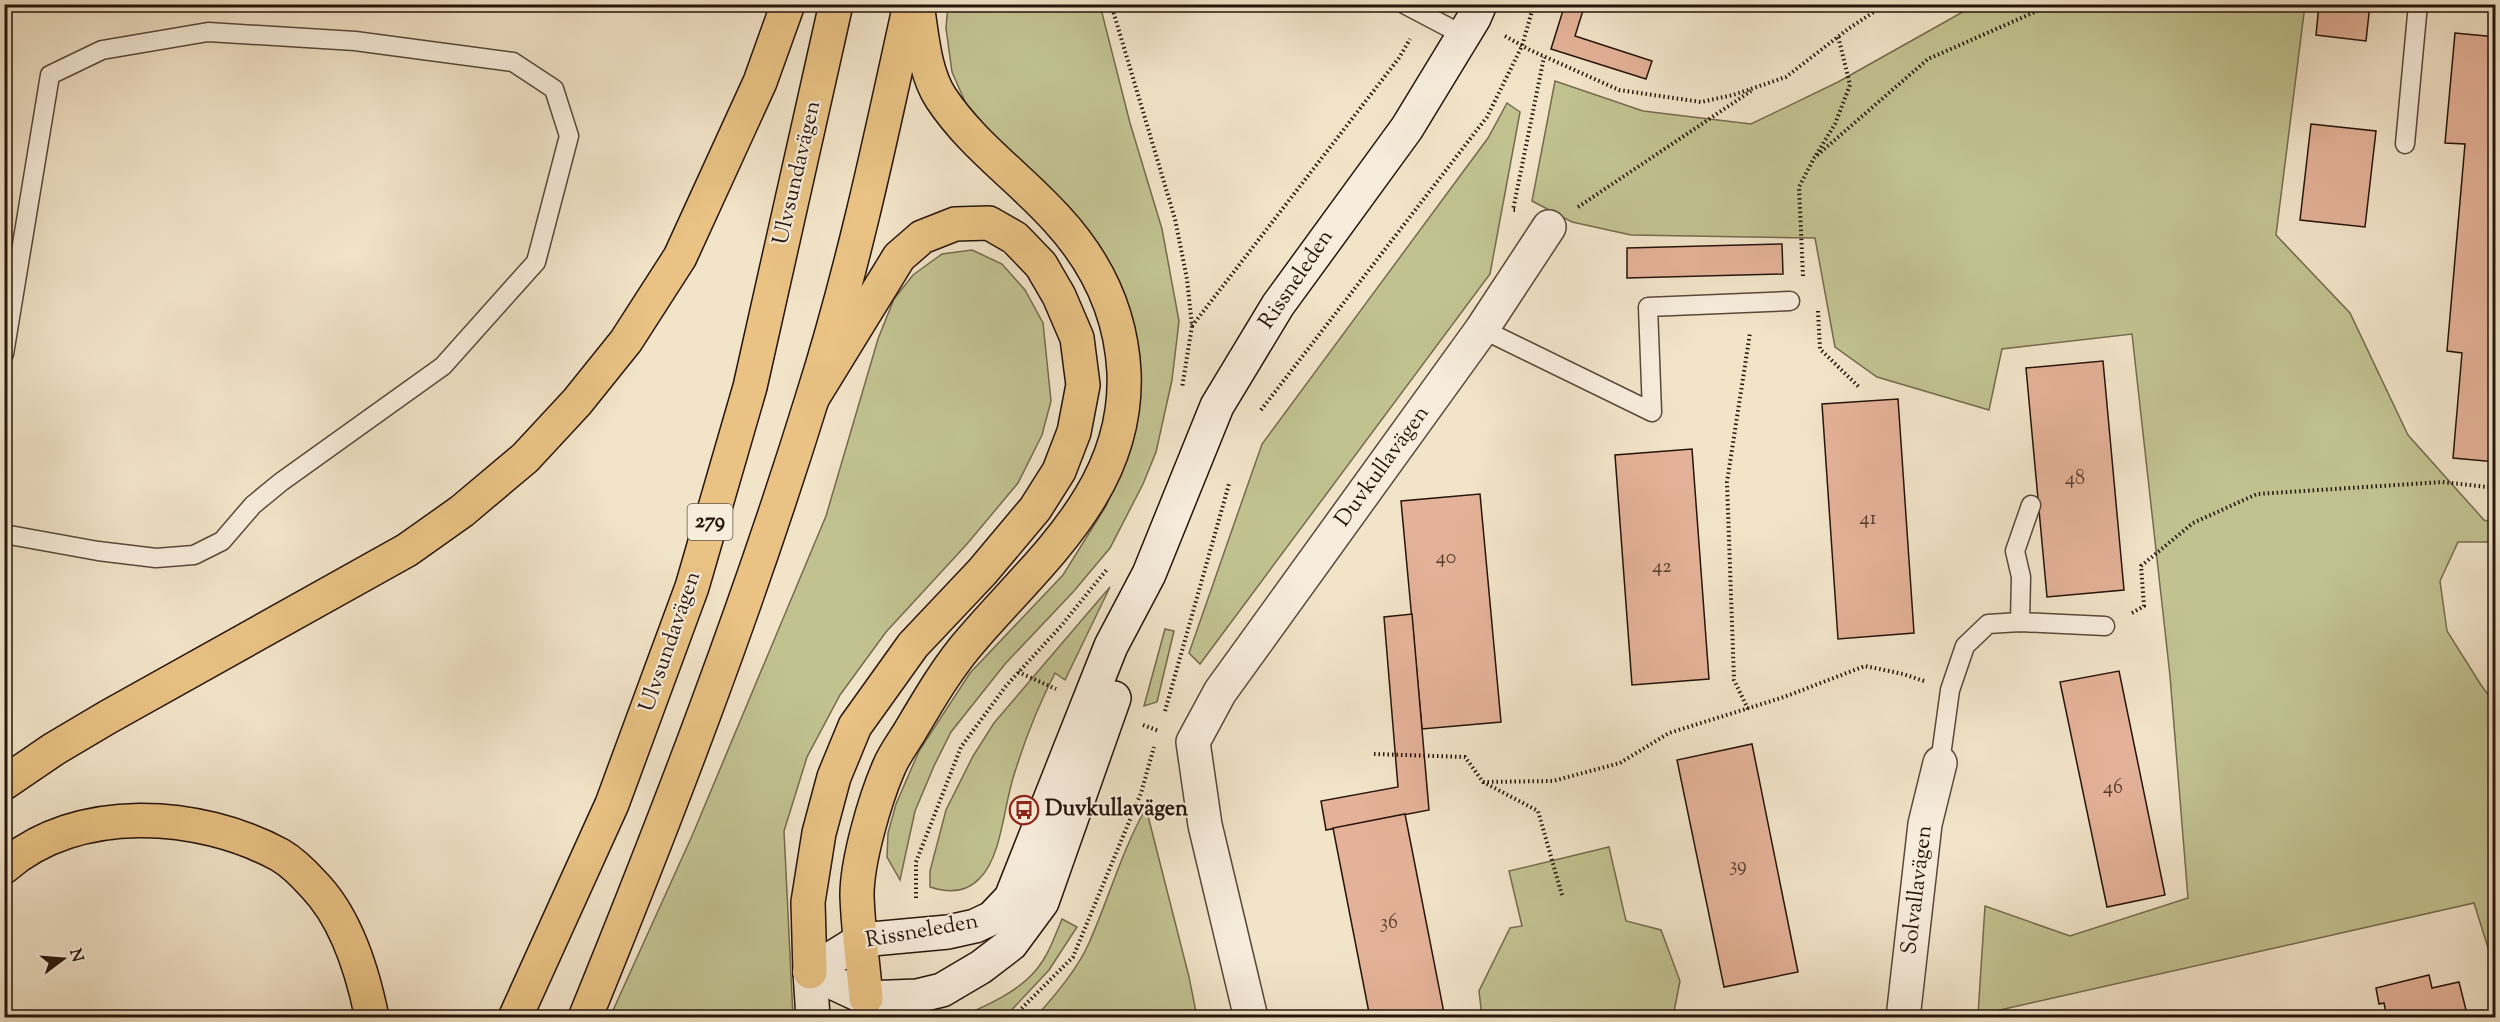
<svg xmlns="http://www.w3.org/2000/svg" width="2500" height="1022" font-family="'Sorts Mill Goudy',serif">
  <rect width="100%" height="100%" fill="#f2e4c9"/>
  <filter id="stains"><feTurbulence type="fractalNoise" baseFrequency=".00333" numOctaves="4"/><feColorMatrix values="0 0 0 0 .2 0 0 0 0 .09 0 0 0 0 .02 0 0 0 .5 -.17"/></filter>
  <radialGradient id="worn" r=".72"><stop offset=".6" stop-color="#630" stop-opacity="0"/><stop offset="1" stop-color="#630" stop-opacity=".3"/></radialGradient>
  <!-- green -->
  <g fill="#c2c291" stroke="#746b4e" stroke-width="1.5">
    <polygon points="948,5 1100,5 1130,123 1162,229 1179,321 1172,380 1156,452 1143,484 1110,548 1074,591 1005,664 951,732 934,766 915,811 900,880 887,857 888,833 896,804 919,751 970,673 1063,575 1106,506 1128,452 1120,287 1098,243 1044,187 984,132 966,104 952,72 946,28"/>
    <polygon points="1975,5 2305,5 2276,235 2350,313 2408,435 2484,520 2495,523 2495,542 2458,542 2440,581 2447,631 2481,685 2495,704 2495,970 2474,903 1978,1015 1985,906 2070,936 2188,898 2170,676 2132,334 2002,349 1989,410 1877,377 1835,347 1815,238 1631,235 1572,222 1532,201 1555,81 1643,111 1751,124 1838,82"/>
    <polygon points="1507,103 1520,112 1490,274 1200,664 1189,653 1262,444 1488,138"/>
    <polygon points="972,250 1002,264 1025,290 1043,323 1051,401 1042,435 1018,483 967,544 886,632 840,695 807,757 784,831 793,1017 610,1017 692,836 826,516 878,339 894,299 913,275 942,254"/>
    <path d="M1110 587 1065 680 1055 673C1038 706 1025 739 1014 775 1004 804 1002 856 980 878 966 893 948 893 930 887V871L946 810 973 756 994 723Z"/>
    <polygon points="1165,629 1174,631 1157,702 1144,706"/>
    <path d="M1146 808 1189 977 1197 1017H1036C1055 995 1077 970 1089 943 1109 898 1122 850 1146 808Z"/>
    <polygon points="1609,847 1626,921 1661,930 1680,981 1673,1017 1482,1017 1479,991 1510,928 1522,926 1509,871"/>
    <path d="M1062 919 1077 927 1049 970 1005 1017H960C986 1006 1018 992 1036 970 1048 956 1055 936 1062 919Z"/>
  </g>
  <!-- building -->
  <g fill="#e4b298" stroke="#26140b" stroke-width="1.5">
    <polygon points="1565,4 1585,4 1575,36 1652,61 1646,79 1551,49"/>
    <polygon points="2319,4 2370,4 2366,41 2316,35"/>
    <polygon points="2455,33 2496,37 2496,462 2453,458 2462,353 2447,351 2465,144 2445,143"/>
    <polygon points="2311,124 2376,131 2365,227 2300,220"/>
    <polygon points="1782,244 1783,274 1627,278 1627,248"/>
    <polygon points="2103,361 2124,590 2047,597 2026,368"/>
    <polygon points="1898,399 1914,633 1838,639 1822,404"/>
    <polygon points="1692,449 1709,679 1632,685 1615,455"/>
    <polygon points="1480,494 1501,722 1422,729 1401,501"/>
    <polygon points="1412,614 1429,810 1326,830 1321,801 1398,787 1384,617"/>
    <polygon points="2119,671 2165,895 2107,907 2060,682"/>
    <polygon points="1752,744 1798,972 1724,987 1677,760"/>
    <polygon points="1405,814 1445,1018 1370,1018 1333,828"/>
    <polygon points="2429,975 2432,988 2459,982 2468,1018 2387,1018 2384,1003 2379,1004 2376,988"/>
  </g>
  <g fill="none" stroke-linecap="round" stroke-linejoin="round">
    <!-- lane casing -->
    <g stroke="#59483a" stroke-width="21">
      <g id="lane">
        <polyline points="1404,4 1463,35"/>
        <polyline points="2405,144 2418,4"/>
        <polyline points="1482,329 1652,412 1648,307 1790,301"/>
        <polyline points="4,354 50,75 102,50 208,32 355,41 513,62 554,89 569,136 536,262 443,366 281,482 253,505 222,541 194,555 156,558 98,551 4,534"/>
        <polyline points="2020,622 2021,577 2015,551 2031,505"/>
        <polyline points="1940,763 1950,690 1965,646 1988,624 2020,622 2105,626"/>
      </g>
    </g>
    <!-- street casing -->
    <g stroke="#59483a" stroke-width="36">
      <g id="street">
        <polyline points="1251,1018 1205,825 1193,742 1220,692 1482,329 1549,227"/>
        <polyline points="1903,1018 1925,824 1940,763"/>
      </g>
    </g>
    <!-- secondary casing -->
    <g stroke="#26140b" stroke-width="36">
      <g id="secondary">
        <polyline points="810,972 861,940 948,932 975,926 992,918 1011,898 1111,646 1149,574 1217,406 1278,305 1407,128 1474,18 1480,4"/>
        <polyline points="810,972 866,998 917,996 942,990 981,967 1011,944 1042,902 1114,698"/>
        <polyline points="810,972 813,1018"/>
      </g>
    </g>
    <!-- primary casing -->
    <g stroke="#26140b" stroke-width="36">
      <g id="primary">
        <polyline points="4,783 54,749 108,717 407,550 462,511 525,458 577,402 626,341 680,257 760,82 788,4"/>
        <path d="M4 867C77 803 199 811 280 855 292 862 305 875 314 885 347 919 363 973 372 1018"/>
        <polyline points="810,972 808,902 819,833 834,777 855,726 913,645 982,572 1035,509 1059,471 1074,432 1083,385 1077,338 1059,296 1041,265 1015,238 989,223 955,224 922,237 899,257 813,397"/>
        <path d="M866 998C863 964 858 929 857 895 857 861 875 799 889 767 894 755 902 744 909 733 928 701 948 666 973 638 1042 558 1129 488 1124 372 1121 313 1096 261 1056 218 1019 177 972 145 941 98 924 72 922 35 917 4"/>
        <polyline points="515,1018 612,804 692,587 750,387 836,4"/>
        <path d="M585 1018C668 814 747 609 812 399 853 270 881 137 910 4"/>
      </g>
    </g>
    <!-- path -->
    <g stroke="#26140b" stroke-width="4" stroke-dasharray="1.5 3" stroke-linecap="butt">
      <polyline points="1111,4 1175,219 1187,279 1192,326 1182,388"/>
      <polyline points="1505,36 1530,50 1619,90 1701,102 1733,95 1786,77 1848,29 1886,4"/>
      <polyline points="1816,155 1835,124 1850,85 1838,36"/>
      <polyline points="1578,207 1751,91"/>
      <polyline points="1515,210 1513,210 1544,57"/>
      <polyline points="1803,276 1799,187 1814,158 1928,59 2053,4"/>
      <polyline points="1818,311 1820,349 1860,388"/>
      <polyline points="1192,326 1399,58 1410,39"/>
      <polyline points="1261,410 1487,117 1522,46 1534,4"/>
      <polyline points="2132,613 2144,606 2141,566 2193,523 2257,494 2442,482 2496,488"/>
      <polyline points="1018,672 1056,689"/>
      <polyline points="1748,709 1734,680 1727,482 1750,333"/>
      <polyline points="1165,711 1229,484"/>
      <polyline points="1143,725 1159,731"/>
      <polyline points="1374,754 1465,757 1483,782 1538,811 1562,895"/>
      <polyline points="1483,782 1553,781 1620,763 1669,733 1784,697 1865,666 1903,674 1924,681"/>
      <polyline points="916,898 916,862 961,747 1006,686 1061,626 1108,568"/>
      <polyline points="1012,1018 1073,957 1141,793 1154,747"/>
    </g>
    <!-- lane -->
    <use href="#lane" stroke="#f7eddc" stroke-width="18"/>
    <!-- street -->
    <use href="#street" stroke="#f7eddc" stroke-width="33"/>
    <!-- secondary -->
    <use href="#secondary" stroke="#f7eddc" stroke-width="33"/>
    <!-- primary -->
    <use href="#primary" stroke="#e9c284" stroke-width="33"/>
  </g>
  <!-- icons -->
  <defs>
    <g id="bus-ring" transform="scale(1.5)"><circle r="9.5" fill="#f7eddc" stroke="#8f2418" stroke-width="1.5"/><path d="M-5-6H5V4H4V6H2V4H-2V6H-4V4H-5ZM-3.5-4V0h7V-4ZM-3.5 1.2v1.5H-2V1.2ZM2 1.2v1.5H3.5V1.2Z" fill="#8f2418"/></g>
  </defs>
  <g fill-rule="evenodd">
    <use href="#bus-ring" x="1024" y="810"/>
  </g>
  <g text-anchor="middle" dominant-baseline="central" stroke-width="4.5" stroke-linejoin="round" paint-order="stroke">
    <!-- number labels -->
    <g font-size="20" fill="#563c2e">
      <text x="2075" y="479">48</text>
      <text x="1868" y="519">41</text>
      <text x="1446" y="558">40</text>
      <text x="1662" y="567">42</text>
      <text x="2113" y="788">46</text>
      <text x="1738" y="866">39</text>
      <text x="1389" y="923">36</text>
    </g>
    <!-- shield labels -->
    <rect fill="#f7eddc" stroke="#65554a" stroke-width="1.5" x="687.5" y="504" width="45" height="36" rx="4.5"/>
    <g font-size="21" font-weight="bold" fill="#26140b">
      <text x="710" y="522">279</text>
    </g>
    <!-- street labels -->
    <g font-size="22" fill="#26140b" stroke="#f7eddc">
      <text transform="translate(798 173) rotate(-77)">Ulvsundavägen</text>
      <text transform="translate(1297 280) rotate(-56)">Rissneleden</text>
      <text transform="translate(1383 467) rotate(-54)">Duvkullavägen</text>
      <text transform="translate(671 642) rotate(-71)">Ulvsundavägen</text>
      <text transform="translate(1918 890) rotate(-83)">Solvallavägen</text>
      <text transform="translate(922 932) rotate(-10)">Rissneleden</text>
    </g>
    <!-- poi labels -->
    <g font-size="22" font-weight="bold" fill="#26140b" stroke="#f7eddc" text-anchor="start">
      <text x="1045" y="810">Duvkullavägen</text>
    </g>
  </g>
  <!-- margin -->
  <rect width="2500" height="1022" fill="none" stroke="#f2e4c9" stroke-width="24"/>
  <rect x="6" y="6" width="2488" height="1010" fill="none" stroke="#26140b" stroke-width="3"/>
  <rect x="12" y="12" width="2476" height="998" fill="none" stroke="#26140b" stroke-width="1.5"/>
  <!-- north arrow -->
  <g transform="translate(63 959) rotate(74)" stroke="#f7eddc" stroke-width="4.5" paint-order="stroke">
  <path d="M0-4.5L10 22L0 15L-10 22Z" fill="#26140b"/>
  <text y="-9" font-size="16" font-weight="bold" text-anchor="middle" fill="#26140b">N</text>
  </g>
  <rect width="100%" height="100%" filter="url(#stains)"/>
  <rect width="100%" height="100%" fill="url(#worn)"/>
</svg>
